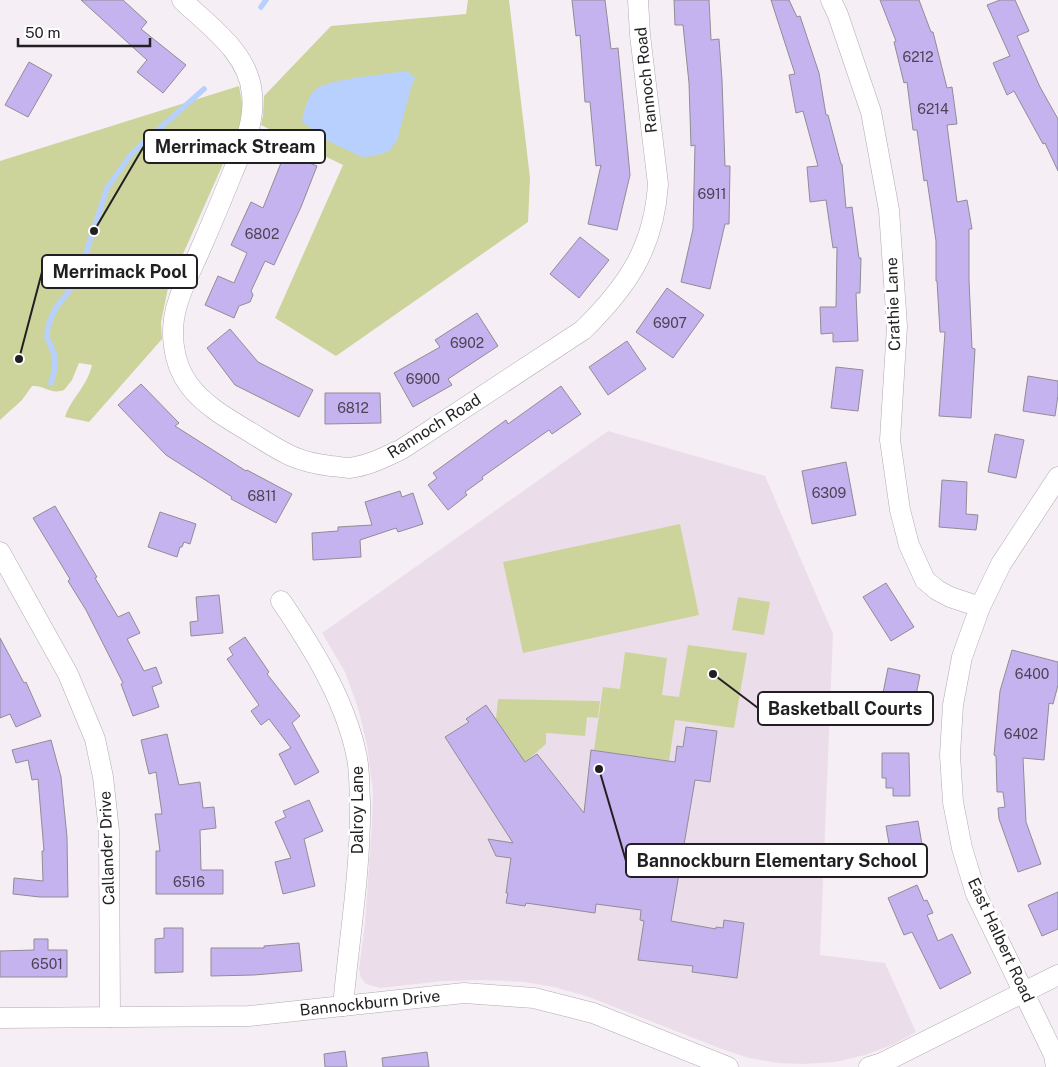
<svg xmlns="http://www.w3.org/2000/svg" width="1058" height="1067" font-family="'Public Sans',sans-serif">
  <rect width="100%" height="100%" fill="#f5eef5"/>
  <!-- built -->
  <polygon fill="#ebdeea" points="608,431 765,476 833,634 820,955 885,963 916,1032 892,1045 865,1055 835,1062 803,1064 779,1063 749,1058 719,1048 589,997 554,987 524,982 482,980 443,981 380,988 366,984 361,978 359,969 365,924 372,824 373,792 367,745 358,708 345,672 322,633"/>
  <!-- green -->
  <g fill="#cdd49b">
    <polygon points="468,0 509,0 530,178 528,222 336,356 275,318 343,165 261,125 263,115 264,96 331,26 466,14"/>
    <path d="M239 86 243 108 242 121 168 288 161 322 162 339 89 422 65 417C71 398 87 387 92 365L79 363 72 380 64 390C50 395 45 385 32 386L22 400 0 420V161Z"/>
    <polygon points="680,524 699,615 523,653 503,562"/>
    <polygon points="738,597 770,602 764,635 732,630"/>
    <polygon points="688,645 747,653 734,728 675,720 669,761 594,750 603,687 620,689 625,652 667,658 662,695 679,697"/>
    <polygon points="498,699 600,701 598,718 587,717 585,736 546,733 546,744 525,762 496,719"/>
  </g>
  <!-- water -->
  <path fill="#b7d0fe" d="M407 71 415 78 411 88 397 141 389 151 375 156 362 157 322 138 302 121C304 111 307 96 316 89 328 79 388 74 407 71Z"/>
  <g fill="none" stroke-linecap="round" stroke-linejoin="round">
    <!-- stream -->
    <g stroke="#b7d0fe" stroke-width="5.5">
      <polyline points="261,7 266,0"/>
      <polyline points="51,383 55,368 54,354 47,337 48,326 55,309 69,291 84,259 107,188 132,153 204,89"/>
    </g>
  </g>
  <!-- building -->
  <g fill="#c5b3f0" stroke="#8f8d95">
    <polygon points="81,0 123,0 147,22 141,29 186,65 163,93 137,72 147,60"/>
    <polygon points="572,0 605,0 611,49 618,48 630,175 617,230 588,224 601,165 596,166 590,102 585,102 580,35 576,36"/>
    <polygon points="674,0 709,0 711,40 719,39 722,80 725,166 730,166 729,224 725,224 710,289 681,282 693,229 695,145 691,146 689,83 683,25 675,25"/>
    <polygon points="771,0 789,0 797,17 800,16 819,73 826,115 828,115 841,164 842,164 846,208 852,207 859,258 861,258 860,293 856,293 858,341 833,342 833,333 821,334 820,307 836,307 837,247 833,248 826,200 810,202 807,167 818,166 803,111 796,113 789,75 795,74"/>
    <polygon points="880,0 919,0 931,32 933,32 947,88 952,87 957,124 947,125 957,202 967,200 972,229 969,229 969,280 972,348 975,349 971,418 939,416 945,332 940,332 937,281 936,281 936,241 927,180 924,181 917,130 913,130 907,82 904,83 894,42 896,41"/>
    <polygon points="1000,0 1015,0 1029,31 1017,36 1040,87 1058,119 1058,171 1045,143 1043,144 1014,91 1007,95 993,63 1010,56 987,5"/>
    <polygon points="29,62 52,75 28,117 5,105"/>
    <polygon points="285,153 317,166 301,207 274,265 265,261 251,291 253,295 250,302 239,306 234,318 205,305 218,276 234,283 247,253 231,245 251,202 263,208"/>
    <polygon points="580,237 609,260 579,298 550,274"/>
    <polygon points="667,288 704,315 673,358 636,332"/>
    <polygon points="477,313 498,346 448,379 452,385 413,407 394,373 440,347 435,340"/>
    <polygon points="230,329 258,362 313,390 299,417 235,385 207,348"/>
    <polygon points="627,341 646,369 608,395 589,367"/>
    <polygon points="836,367 863,370 858,411 831,408"/>
    <polygon points="1028,376 1058,381 1058,395 1055,416 1023,411"/>
    <polygon points="141,384 179,423 175,426 246,471 247,470 292,494 276,523 231,499 232,497 166,455 118,405"/>
    <polygon points="561,386 581,414 552,434 549,430 482,477 483,479 465,492 467,495 448,510 428,485 437,478 433,473 506,420 508,424"/>
    <polygon points="325,393 380,393 381,423 325,424"/>
    <polygon points="995,434 1024,440 1016,478 988,472"/>
    <polygon points="846,462 856,515 812,524 802,471"/>
    <polygon points="942,480 967,482 966,514 978,515 976,530 939,527"/>
    <polygon points="400,491 402,497 413,493 423,524 398,532 396,528 360,540 361,557 313,560 312,533 338,531 338,527 372,525 365,502"/>
    <polygon points="55,506 97,577 95,578 118,617 129,612 140,633 127,639 144,671 156,667 162,683 152,687 159,707 133,716 121,684 123,683 86,610 68,581 70,579 33,518"/>
    <polygon points="160,512 196,524 190,544 184,542 182,547 180,547 177,557 148,547"/>
    <polygon points="886,583 914,627 891,641 863,597"/>
    <polygon points="219,595 223,633 191,636 190,622 198,621 196,597"/>
    <polygon points="245,637 269,672 267,674 300,716 292,723 319,772 295,785 279,754 291,748 269,719 261,725 251,711 259,705 227,659 233,655 229,648"/>
    <polygon points="0,638 24,683 26,682 41,716 16,727 10,714 0,718"/>
    <polygon points="1012,650 1058,662 1058,685 1053,704 1049,703 1044,760 1023,758 1026,822 1041,864 1018,872 999,819 998,808 1005,807 1003,792 997,792 996,756 994,755 1000,691"/>
    <polygon points="888,668 920,675 916,695 910,694 905,713 880,708"/>
    <polygon points="486,705 525,762 537,754 584,813 591,750 675,762 677,746 683,747 686,727 717,731 710,782 695,780 671,921 716,929 716,927 723,928 724,920 744,923 737,978 692,972 693,966 638,960 644,921 640,920 641,910 596,904 595,913 526,903 525,906 506,903 508,893 506,893 511,858 496,856 488,839 513,843 445,737 469,722 466,719"/>
    <polygon points="167,734 179,785 200,782 203,808 214,807 216,828 200,830 201,870 223,870 223,894 156,894 156,851 160,851 155,814 162,814 156,772 149,774 141,740"/>
    <polygon points="51,740 61,777 67,837 68,897 40,897 13,894 14,878 43,881 42,851 44,851 38,779 32,780 28,760 16,763 12,750"/>
    <polygon points="882,753 909,753 910,796 893,796 893,788 886,788 886,778 882,778"/>
    <polygon points="309,800 323,831 304,839 315,886 283,894 275,862 291,858 275,822 286,817 283,811"/>
    <polygon points="918,821 924,856 892,861 886,826"/>
    <polygon points="917,885 924,901 927,900 933,913 927,915 938,941 952,934 971,973 940,989 912,932 904,935 888,898"/>
    <polygon points="1058,892 1058,929 1042,936 1028,905"/>
    <polygon points="164,928 183,928 183,972 155,973 155,939 164,938"/>
    <polygon points="34,939 48,939 48,950 67,950 67,977 0,977 0,951 34,950"/>
    <polygon points="299,943 302,971 254,975 211,976 211,948 264,948 264,946"/>
    <polygon points="345,1051 347,1067 325,1067 324,1054"/>
    <polygon points="427,1052 429,1067 383,1067 382,1058"/>
  </g>
  <g fill="none" stroke-linecap="round" stroke-linejoin="round">
    <!-- street casing -->
    <g stroke="#b1abb1" stroke-width="21">
      <g id="street">
        <path d="M182 0C209 26 249 53 252 94 255 122 243 148 232 174 222 199 211 225 200 250 193 267 183 284 178 302 169 329 172 362 189 385 206 408 234 422 258 437 285 454 298 462 331 466 337 466 343 468 349 468 368 466 385 457 402 449L583 330C628 286 654 247 658 184L640 35 638 0"/>
        <polyline points="831,0 838,15 871,112 889,210 897,326 890,440 900,510 909,545 925,580 937,590 950,597 980,607"/>
        <polyline points="0,552 68,674 95,739 103,777 109,831 110,1017"/>
        <path d="M281 601C312 647 344 698 356 753 360 769 359 786 360 802 361 870 349 939 343 1006"/>
        <polyline points="0,1018 249,1016 464,993 534,998 593,1013 728,1067"/>
        <polyline points="869,1067 882,1063 1058,975"/>
        <polyline points="1056,1067 1054,1055 976,894 962,848 953,802 950,755 953,705 962,657 980,607 1001,564 1058,477"/>
      </g>
    </g>
    <!-- street -->
    <use href="#street" stroke="#fff" stroke-width="20"/>
  </g>
  <g text-anchor="middle" dominant-baseline="central" stroke-width="5" stroke-linejoin="round" paint-order="stroke">
    <!-- number labels -->
    <g font-size="14" fill="#4a4455">
      <text x="918" y="57">6212</text>
      <text x="933" y="109">6214</text>
      <text x="712" y="194">6911</text>
      <text x="262" y="234">6802</text>
      <text x="670" y="323">6907</text>
      <text x="467" y="343">6902</text>
      <text x="423" y="379">6900</text>
      <text x="353" y="408">6812</text>
      <text x="829" y="493">6309</text>
      <text x="262" y="496">6811</text>
      <text x="1032" y="674">6400</text>
      <text x="1021" y="734">6402</text>
      <text x="189" y="882">6516</text>
      <text x="47" y="964">6501</text>
    </g>
    <!-- street labels -->
    <g font-size="16" fill="#211f21" stroke="#fff">
      <text transform="translate(646 80) rotate(-96)">Rannoch Road</text>
      <text transform="translate(893 304) rotate(-92)">Crathie Lane</text>
      <text transform="translate(434 426) rotate(-32)">Rannoch Road</text>
      <text transform="translate(357 810) rotate(-90)">Dalroy Lane</text>
      <text transform="translate(107 848) rotate(-92)">Callander Drive</text>
      <text transform="translate(1001 940) rotate(65)">East Halbert Road</text>
      <text transform="translate(370 1003) rotate(-6)">Bannockburn Drive</text>
    </g>
  </g>
  <!-- callouts -->
  <path fill="none" stroke="#211f21" stroke-width="2" d="M94 231L144 146M19 359L42 272M713 674L758 708M599 769L626 861"/>
  <g fill="#211f21" stroke="#fff" stroke-width="2">
    <circle cx="94" cy="231" r="5"/>
    <circle cx="19" cy="359" r="5"/>
    <circle cx="713" cy="674" r="5"/>
    <circle cx="599" cy="769" r="5"/>
  </g>
  <g fill="#fff" stroke="#211f21" stroke-width="2">
    <rect x="144" y="130" width="181" height="33" rx="5"/>
    <rect x="42" y="255" width="155" height="33" rx="5"/>
    <rect x="758" y="692" width="175" height="33" rx="5"/>
    <rect x="626" y="844" width="301" height="33" rx="5"/>
  </g>
  <g font-size="18" text-anchor="middle" font-weight="bold" fill="#211f21">
    <text x="235" y="153">Merrimack Stream</text>
    <text x="120" y="278">Merrimack Pool</text>
    <text x="845" y="715">Basketball Courts</text>
    <text x="777" y="867">Bannockburn Elementary School</text>
  </g>
  <!-- scale -->
  <path d="M18 38v8h132v-8" fill="none" stroke="#211f21" stroke-width="2.5"/>
  <text x="25" y="38" font-size="15" fill="#211f21" stroke="#ffffff" stroke-width="4" paint-order="stroke">50 m</text>
</svg>
